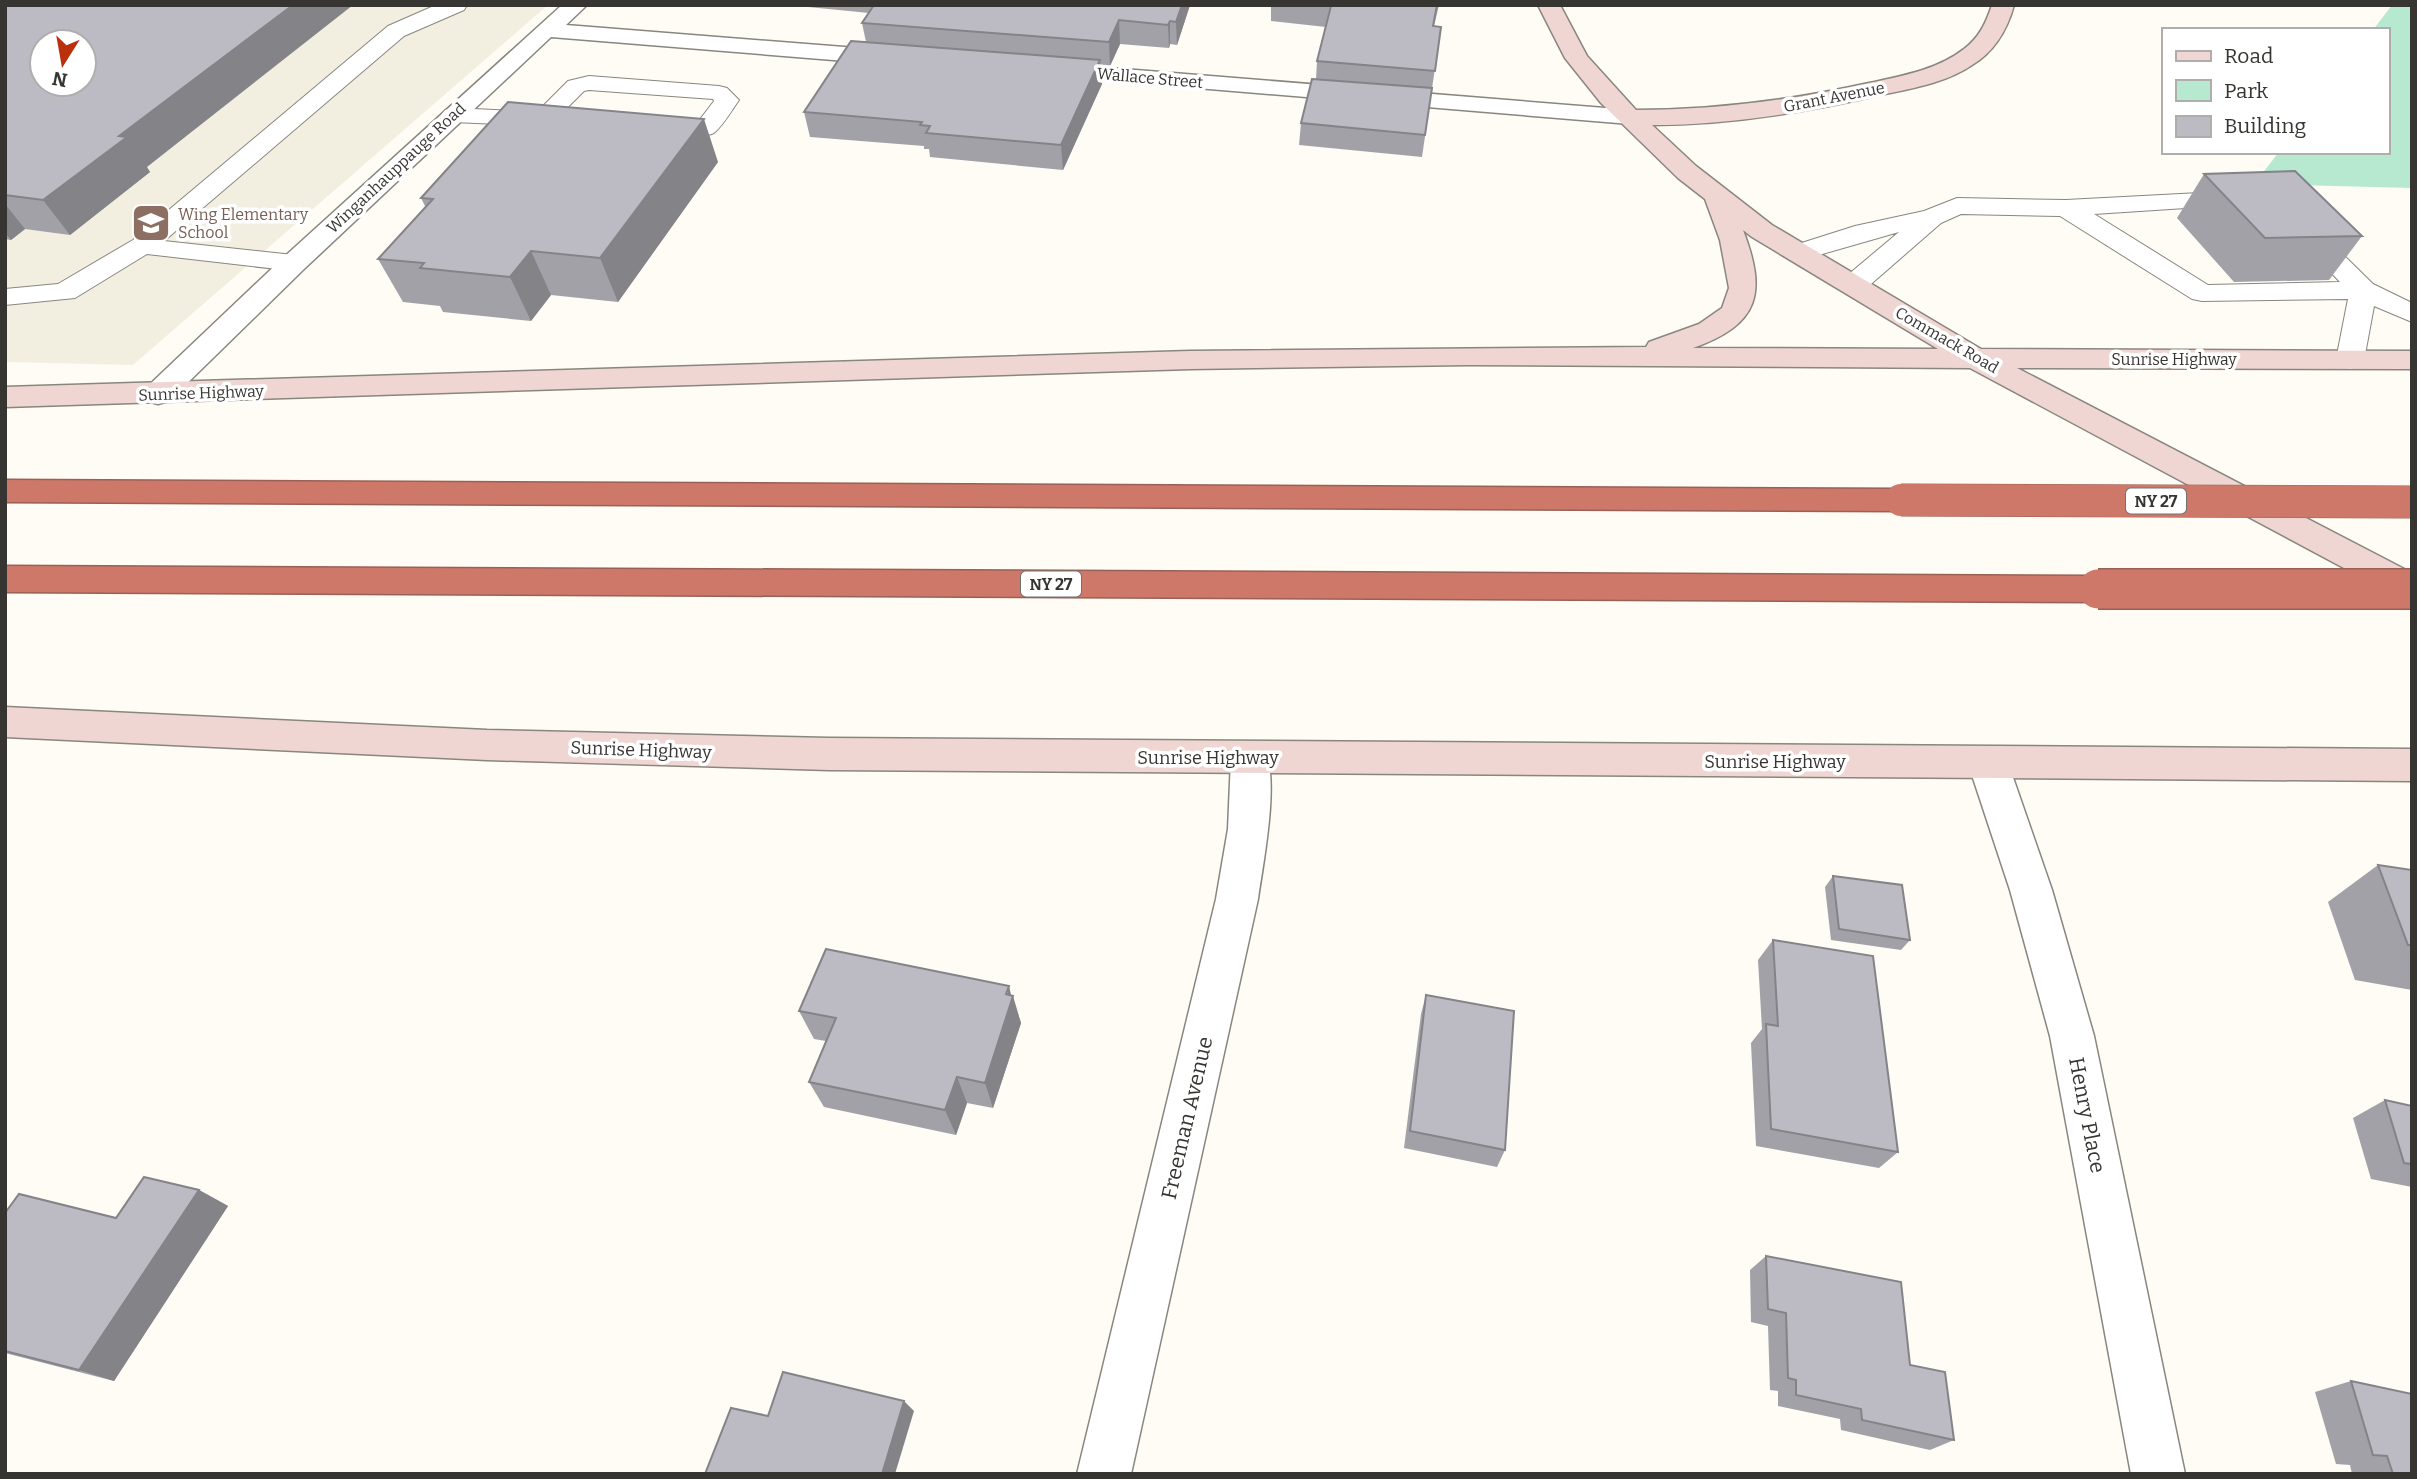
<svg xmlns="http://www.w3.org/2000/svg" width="2417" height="1479" font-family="Bitter,serif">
  <rect width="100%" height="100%" fill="#fefcf4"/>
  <!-- built -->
  <path fill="#f3efe0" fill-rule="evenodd" d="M5 5H548L133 365 5 362ZM42 42H84V84H42Z"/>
  <!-- green -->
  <polygon fill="#b7e9d1" points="2392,5 2412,5 2412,188 2254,184 2279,152 2387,152 2387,30 2373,30"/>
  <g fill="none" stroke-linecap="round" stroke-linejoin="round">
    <!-- lane casing -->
    <g stroke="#88867f" stroke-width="2">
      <g id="lane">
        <polygon points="436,5 467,5 464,10 404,36 164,241 294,255 303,257 307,263 303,269 294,271 147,254 75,298 5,305 5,289 58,284 133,240 388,26"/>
        <path d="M589 76 719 86 727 88 739 100C732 110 724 124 715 132 706 140 661 136 649 133L645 128 649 123 698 122 714 101 713 99 589 90 584 91 551 124 543 126 453 122 445 120 441 115 445 110 453 108 537 112 568 81Z"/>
        <polygon points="2238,191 2247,194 2251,199 2247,204 2094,214 2208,285 2340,282 2290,230 2294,224 2303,222 2312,224 2373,284 2412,303 2412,322 2374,306 2364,360 2360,366 2350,369 2340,366 2336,360 2348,299 2202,301 2192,299 2060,216 1961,214 1941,223 1863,291 1853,293 1843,291 1839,285 1843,279 1899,232 1798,261 1789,259 1785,253 1789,247 1855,226 1924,211 1957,198 2066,200"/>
      </g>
    </g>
    <!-- street casing -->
    <g stroke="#88867f" stroke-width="3">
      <g id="street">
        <polygon points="562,5 587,5 566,25 895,51 903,53 907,58 903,63 895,65 551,37 304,269 169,401 158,404 147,401 143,394 147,387 284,257"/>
        <polygon points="1049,63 1630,110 1639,112 1642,117 1639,122 1630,124 1041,75 1037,70 1041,65"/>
        <path d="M1250 743 1264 748C1280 779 1263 863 1258 899L1131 1474H1077L1216 899 1228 829 1231 759 1236 748Z"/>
        <polygon points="1988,747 2002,752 2008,763 2052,890 2094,1036 2185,1474 2131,1474 2050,1036 2010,890 1968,763 1974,752"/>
      </g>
    </g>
    <!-- secondary casing -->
    <g stroke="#88867f" stroke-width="3">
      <g id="secondary">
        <path d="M1538 5H1560L1587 56 1636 110C1715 110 1792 100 1869 83 1902 76 1937 70 1964 49 1979 38 1986 23 1992 5H2014C2007 30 1995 51 1972 65 1944 84 1908 89 1876 96 1802 113 1728 125 1652 125L1696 166 1772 225 1981 349 2412 351V369L2017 368 2412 573V602L2400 598 1970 368 1468 365 1190 369 5 407V387L1190 351 1646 347 1649 342 1699 324 1722 308 1729 288 1720 240 1705 199 1678 178 1601 103 1565 58ZM1743 230 1752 237 1938 349 1693 348C1760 324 1767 293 1743 230Z"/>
        <polygon points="5,707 487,730 829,738 2412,749 2412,781 829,770 487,760 5,737"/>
      </g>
    </g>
    <!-- highway casing -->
    <g stroke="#996156" stroke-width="3">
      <g id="highway">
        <polygon points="5,480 1901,489 1913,492 1918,500 1913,508 1901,511 5,502"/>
        <polygon points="5,566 2098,576 2110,580 2116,589 2110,598 2098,602 5,592"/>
      </g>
    </g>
    <!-- lane -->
    <use href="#lane" fill="#fff" fill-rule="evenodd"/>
    <!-- street -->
    <use href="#street" fill="#fff" fill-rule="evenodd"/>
    <!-- secondary -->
    <use href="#secondary" fill="#f0d6d2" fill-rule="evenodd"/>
    <!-- highway -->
    <use href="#highway" fill="#ce7869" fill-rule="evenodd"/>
    <!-- highway-bridge-far1 casing -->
    <g stroke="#996156" stroke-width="33" stroke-linecap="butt">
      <polyline id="highway-bridge-far1" points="1901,500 2412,502"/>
    </g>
    <!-- highway-bridge casing -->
    <g stroke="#996156" stroke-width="42" stroke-linecap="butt">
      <polyline id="highway-bridge" points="2098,589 2412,589"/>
    </g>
    <!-- highway-bridge-far1 -->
    <use href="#highway-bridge-far1" stroke="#ce7869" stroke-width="32"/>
    <!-- highway-bridge -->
    <use href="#highway-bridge" stroke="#ce7869" stroke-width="39"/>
  </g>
  <!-- wall -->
  <g fill="#a2a1a8">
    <polygon points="5,5 150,172 70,235 25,229 11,240 5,239"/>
    <polygon points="788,5 1190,5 1177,45 1170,44 1169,48 1120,44 1110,66 1101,65 1102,84 1063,170 930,157 929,149 924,149 924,146 810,137 804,112 866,42 862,23 869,13"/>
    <polygon points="1271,5 1439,5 1434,26 1441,27 1422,157 1299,145 1301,123 1316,79 1317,61 1326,27 1271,21"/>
    <polygon points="718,162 618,302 551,295 531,321 443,312 440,306 403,302 378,259 426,208 421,198"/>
    <polygon points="2204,174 2362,236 2329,280 2234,282 2177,218"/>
    <polygon points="2378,865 2412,870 2412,990 2355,980 2328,902"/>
    <polygon points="1833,876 1910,940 1901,950 1831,940 1825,887"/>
    <polygon points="1773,940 1898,1152 1879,1168 1756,1146 1751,1043 1762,1029 1758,960"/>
    <polygon points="1011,995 1021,1023 993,1108 967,1103 956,1135 824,1107 809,1082 826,1041 814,1039 799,1011"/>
    <polygon points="1426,995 1505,1150 1497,1167 1404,1148 1421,1014"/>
    <polygon points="2385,1100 2412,1106 2412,1187 2371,1179 2353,1118"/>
    <polygon points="199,1190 228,1206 114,1381 5,1353 5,1213 116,1218"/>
    <polygon points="1766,1256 1910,1365 1954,1440 1930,1450 1841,1430 1840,1419 1778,1406 1778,1391 1770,1390 1768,1326 1751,1322 1750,1270"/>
    <polygon points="2351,1381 2412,1474 2352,1474 2350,1465 2336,1464 2315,1392"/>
  </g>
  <!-- shaded-wall -->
  <g fill="#848388">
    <polygon points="293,5 353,5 147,167 150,172 70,235 43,200 119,136"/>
    <polygon points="1182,5 1190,5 1177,45 1176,22"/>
    <polygon points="1119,20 1120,44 1110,66 1109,42"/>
    <polygon points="1170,21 1170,44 1169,48 1168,25"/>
    <polygon points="1100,60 1102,84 1063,170 1061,145"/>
    <polygon points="704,119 718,162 618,302 600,258"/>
    <polygon points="5,204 25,229 11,240 5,233"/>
    <polygon points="531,251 551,295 531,321 510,277"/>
    <polygon points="1009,986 1012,999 1013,996 1021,1023 993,1108 985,1083"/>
    <polygon points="957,1077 967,1103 956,1135 945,1110"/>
    <polygon points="199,1190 228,1206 114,1381 79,1370"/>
    <polygon points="904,1401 914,1411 895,1474 882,1474"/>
  </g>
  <!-- building -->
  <g fill="#bcbbc3" stroke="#848388" stroke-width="2" fill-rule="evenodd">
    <path d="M5 5H293L119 136 127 137 43 200 5 195ZM42 42H84V84H42Z"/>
    <polygon points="874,5 1182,5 1176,22 1170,21 1168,25 1119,20 1109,42 862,23"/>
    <polygon points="1318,5 1437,5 1433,26 1441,27 1435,71 1317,61 1331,6"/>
    <polygon points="851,41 1100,60 1061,145 926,133 930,126 920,125 922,122 804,112"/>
    <polygon points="1312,79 1432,88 1425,135 1301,123"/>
    <polygon points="508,102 704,119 600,258 531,251 510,277 420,268 424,263 378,259 433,199 421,198"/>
    <polygon points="2295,171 2362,236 2265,238 2204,174"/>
    <polygon points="2378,865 2412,870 2412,945 2408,945"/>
    <polygon points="1833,876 1902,885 1910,940 1839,929"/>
    <polygon points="1773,940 1873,956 1898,1152 1771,1129 1766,1024 1778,1026"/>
    <polygon points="826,949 1009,986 1006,994 1013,996 985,1083 957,1077 945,1110 809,1082 836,1018 799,1011"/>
    <polygon points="1426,995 1514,1011 1505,1150 1410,1131"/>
    <polygon points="2385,1100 2412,1106 2412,1164 2404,1163"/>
    <polygon points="144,1177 199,1190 79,1370 5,1351 5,1213 19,1194 116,1218"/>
    <polygon points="1766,1256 1901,1282 1910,1365 1945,1372 1954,1440 1862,1420 1861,1409 1796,1395 1796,1380 1788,1378 1786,1313 1768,1309"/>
    <polygon points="783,1372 904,1401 882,1474 705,1474 731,1408 768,1416"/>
    <polygon points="2351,1381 2412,1394 2412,1474 2393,1474 2387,1456 2373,1455"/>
  </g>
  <!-- icons -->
  <defs>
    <g id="school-square" transform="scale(2.0125)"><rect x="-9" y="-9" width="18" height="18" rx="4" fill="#8d6e63" stroke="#fff"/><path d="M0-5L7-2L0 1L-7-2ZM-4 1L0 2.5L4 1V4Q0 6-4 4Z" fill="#fff"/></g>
  </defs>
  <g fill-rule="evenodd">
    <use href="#school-square" x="151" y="223"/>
  </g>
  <g text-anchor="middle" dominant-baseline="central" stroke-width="7" stroke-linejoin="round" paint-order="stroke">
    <!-- far-street labels -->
    <g font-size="16" fill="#363532" stroke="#fff">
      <text transform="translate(1150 78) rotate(5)">Wallace Street</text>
      <text transform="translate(1834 97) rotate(-11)">Grant Avenue</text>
      <text transform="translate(396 168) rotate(-43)">Winganhauppauge Road</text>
      <text transform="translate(1947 340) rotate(30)">Commack Road</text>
      <text x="2174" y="359">Sunrise Highway</text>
      <text transform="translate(201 393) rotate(-2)">Sunrise Highway</text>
    </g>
    <!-- far-education labels -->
    <g font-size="16" fill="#785e54" stroke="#fff" text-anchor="start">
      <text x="178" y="214">Wing Elementary<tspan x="178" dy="18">School</tspan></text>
    </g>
    <!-- shield labels -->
    <g fill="#fff" stroke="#727270" stroke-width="2">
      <rect x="2126" y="488.5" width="60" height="25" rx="5"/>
      <rect x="1021" y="571.5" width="60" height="25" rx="5"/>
    </g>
    <g font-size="16" font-weight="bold" fill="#363532">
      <text x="2156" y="501">NY 27</text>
      <text x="1051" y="584">NY 27</text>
    </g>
    <!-- street labels -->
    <g font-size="18" fill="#363532" stroke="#fff">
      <text transform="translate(641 750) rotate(2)">Sunrise Highway</text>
      <text x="1208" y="758">Sunrise Highway</text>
      <text x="1775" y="762">Sunrise Highway</text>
    </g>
    <!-- near-street labels -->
    <g font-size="21" fill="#363532" stroke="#fff">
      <text transform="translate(2087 1115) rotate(79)">Henry Place</text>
      <text transform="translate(1187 1118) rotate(-77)">Freeman Avenue</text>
    </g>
  </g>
  <!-- border -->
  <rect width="2417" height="1479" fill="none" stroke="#363532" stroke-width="14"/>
  <!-- legend -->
  <rect x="2162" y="28" width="228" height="126" fill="#ffffff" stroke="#afaead" stroke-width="2"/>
  <rect x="2176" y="51" width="35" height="10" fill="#f0d6d2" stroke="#afaead" stroke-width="2"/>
  <text x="2224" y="63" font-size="21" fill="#363532">Road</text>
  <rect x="2176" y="80" width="35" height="21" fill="#b7e9d1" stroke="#afaead" stroke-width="2"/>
  <text x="2224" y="98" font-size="21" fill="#363532">Park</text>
  <rect x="2176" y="116" width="35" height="21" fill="#bcbbc3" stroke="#afaead" stroke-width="2"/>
  <text x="2224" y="133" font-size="21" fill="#363532">Building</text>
  <!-- north arrow -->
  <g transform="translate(63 63) rotate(191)"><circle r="33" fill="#ffffff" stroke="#afaead" stroke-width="2"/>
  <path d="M0-5L12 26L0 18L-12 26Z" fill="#ba2f0c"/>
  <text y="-10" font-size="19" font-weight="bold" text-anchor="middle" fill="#363532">N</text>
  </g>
</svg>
